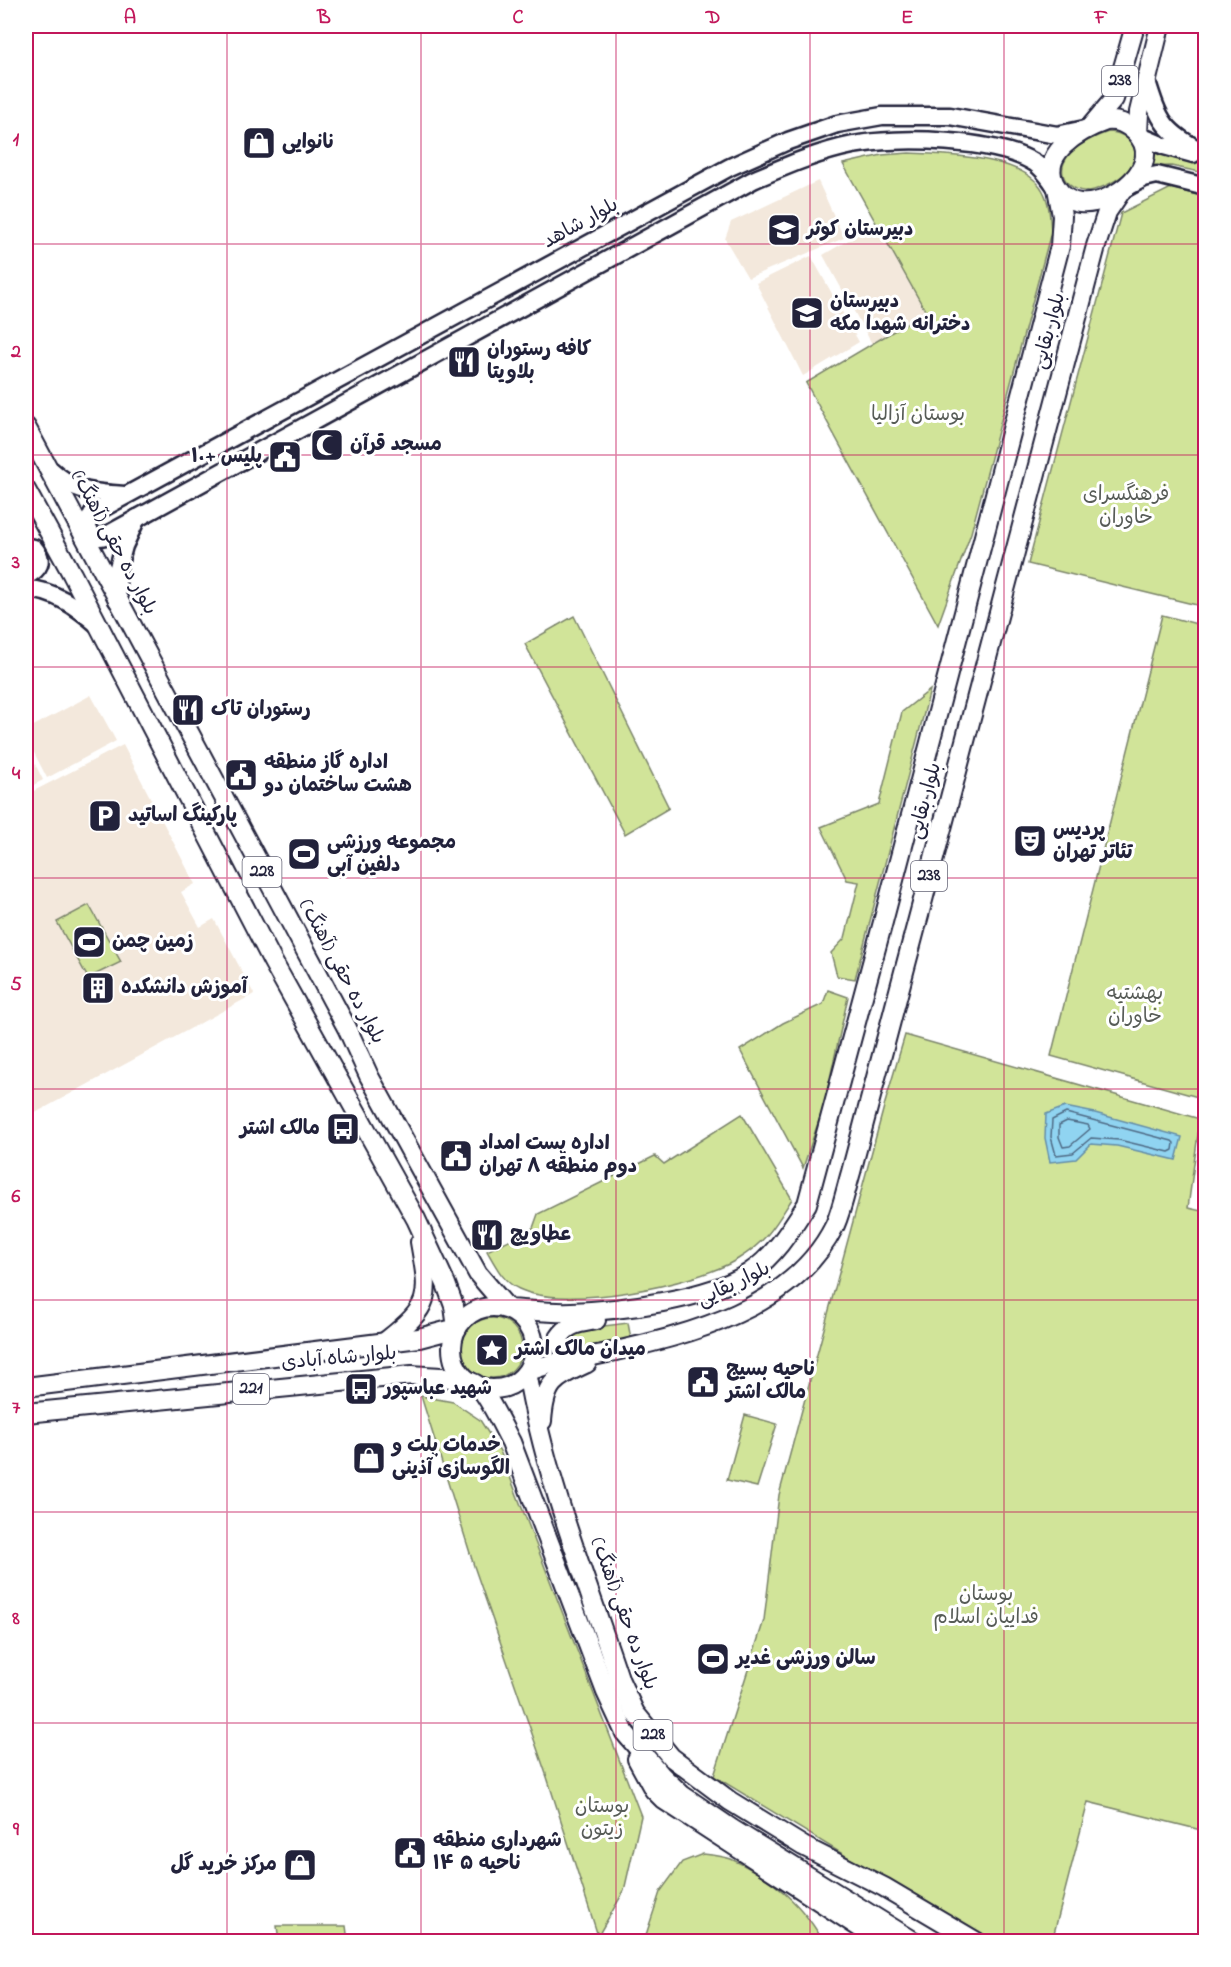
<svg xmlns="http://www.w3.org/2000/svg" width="1231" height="1967" font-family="'Indie Flower','Playpen Sans Arabic',sans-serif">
  <rect width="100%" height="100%" fill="#fff"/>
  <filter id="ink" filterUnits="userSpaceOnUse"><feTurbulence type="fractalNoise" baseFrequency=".0167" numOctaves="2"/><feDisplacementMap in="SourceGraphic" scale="12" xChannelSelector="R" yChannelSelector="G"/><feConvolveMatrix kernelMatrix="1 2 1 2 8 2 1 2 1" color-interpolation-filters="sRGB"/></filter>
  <g filter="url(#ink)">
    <!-- built -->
    <g fill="#f3e8dc">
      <polygon points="818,181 844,238 748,278 725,239 731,222"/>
      <polygon points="876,224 926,312 872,344 823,255"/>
      <polygon points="811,256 859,342 803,376 756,283"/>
      <polygon points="91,695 116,741 47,778 26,737 26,730"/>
      <polygon points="123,745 195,884 181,892 200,927 214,919 254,994 26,1118 26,795"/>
      <polygon points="26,746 43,780 26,789"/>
    </g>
    <!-- green -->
    <g fill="#d1e499" stroke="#7a836a" stroke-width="1.5">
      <path d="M1108 132C1129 132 1144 151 1129 169 1121 179 1106 186 1094 190 1075 196 1054 178 1066 159 1074 145 1094 137 1108 132Z"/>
      <polygon points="1149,149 1205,164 1205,173 1171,166 1148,167"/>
      <path d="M909 153C945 155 1024 155 1043 191 1050 204 1050 219 1051 232L971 533 938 625 806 383 926 312 843 164 882 155Z"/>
      <polygon points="1171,188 1205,197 1205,607 1028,564 1121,213"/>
      <polygon points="1162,615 1205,626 1205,1099 1051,1056"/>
      <polygon points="574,616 669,808 625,834 525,644"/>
      <polygon points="930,690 855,979 837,976 831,953 845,938 859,882 847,880 821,827 879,804 902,712"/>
      <polygon points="89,905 121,962 88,978 57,922"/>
      <polygon points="828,990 848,997 824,1105 803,1168 740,1050 783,1023 823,1004"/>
      <polygon points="905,1035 1200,1119 1188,1208 1206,1212 1205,1831 1088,1802 1052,1941 986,1941 714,1776 764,1620 779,1495 885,1103"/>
      <path d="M742 1114 792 1199C775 1226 766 1242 738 1259 695 1285 565 1311 519 1289 503 1282 495 1265 487 1251L533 1228 538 1214 655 1156 664 1164Z"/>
      <circle cx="492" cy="1348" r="30"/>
      <polygon points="628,1323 631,1339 577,1351 570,1346 569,1336 588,1328"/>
      <polygon points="421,1396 453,1402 480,1420 500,1451 641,1816 624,1891 598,1936 547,1777 474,1566"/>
      <polygon points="745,1415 777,1424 757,1487 727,1480"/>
      <path d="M703 1854C712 1855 723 1856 731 1859 767 1875 798 1901 819 1934L818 1941H644L660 1892 682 1862Z"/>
      <polygon points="277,1926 346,1926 348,1941 279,1941"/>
    </g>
    <!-- water -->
    <polygon fill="#90d4f1" stroke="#648da8" stroke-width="1.5" points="1065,1107 1095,1113 1182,1137 1176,1160 1117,1146 1091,1144 1076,1159 1050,1162 1045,1138 1046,1114"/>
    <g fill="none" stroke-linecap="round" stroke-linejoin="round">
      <!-- shore -->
      <g stroke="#4e6984" stroke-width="1.5">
        <polygon points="1066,1113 1172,1141 1174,1143 1173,1150 1169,1152 1119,1140 1091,1138 1073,1153 1056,1155 1051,1137 1052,1120"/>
        <polygon points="1067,1121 1088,1125 1090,1129 1070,1146 1063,1147 1059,1137 1059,1125"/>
      </g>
      <!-- secondary casing -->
      <g stroke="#22223b" stroke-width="21">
        <g id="secondary">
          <path d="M1146 78C1160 124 1163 130 1206 154"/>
          <polyline points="1138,135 1164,146 1193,154"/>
          <path d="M1056 187C1050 179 1044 169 1035 163 997 139 897 136 853 145 818 152 786 166 753 180L105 536C94 539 90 535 87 525L92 514 730 167 788 141 837 124 882 116H950L1057 135 1085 129"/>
          <polyline points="1126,188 1144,178 1157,175 1206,187"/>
          <path d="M51 470C76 493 93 493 126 495"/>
          <path d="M26 547 34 548C45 561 39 570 26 576"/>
          <path d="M26 589C54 590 77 607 98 625"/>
          <polyline points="117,600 117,571 124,546 137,518"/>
        </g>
      </g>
      <!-- primary casing -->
      <g stroke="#22223b" stroke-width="22">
        <g id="primary">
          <path d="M1106 121C1118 120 1126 123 1135 132 1168 164 1112 207 1080 203 1071 202 1062 196 1057 188 1035 155 1080 130 1106 121Z"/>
          <polyline points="1091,126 1114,99 1135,26"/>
          <polyline points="1138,135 1139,112 1160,26"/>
          <path d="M26 427 347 1028 369 1076 478 1274 508 1309C529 1310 551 1313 572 1312 622 1310 706 1300 749 1273 775 1256 791 1229 807 1204L883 922 1060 246 1062 216 1057 188"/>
          <polyline points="26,490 72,574 273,962 416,1219 446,1284 454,1306 457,1328 419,1338 26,1387"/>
          <circle cx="493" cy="1348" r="41"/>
          <path d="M386 1341C432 1305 430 1298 420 1242"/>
          <path d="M576 1359C565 1354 561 1350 559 1338 568 1323 581 1323 596 1320"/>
          <path d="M26 1413 412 1375C427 1377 465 1376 477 1385 487 1393 504 1429 511 1442L606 1692 625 1733 662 1776 682 1795 732 1829 915 1942"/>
          <path d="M542 1421C545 1382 553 1379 587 1363"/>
          <polyline points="637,1759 654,1790 664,1800 882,1942"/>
          <path d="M977 1942 884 1887 803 1846 730 1801 671 1757 635 1713 620 1681C586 1579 545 1478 527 1372 553 1361 580 1359 607 1353 691 1334 794 1309 835 1225 842 1209 846 1189 851 1172L1096 246 1107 212 1122 190"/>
        </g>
      </g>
      <!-- secondary -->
      <use href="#secondary" stroke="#fff" stroke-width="16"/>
      <!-- primary -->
      <use href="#primary" stroke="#fff" stroke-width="18"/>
    </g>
  </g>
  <!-- grid -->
  <path fill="none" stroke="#c2185b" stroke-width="1.5" stroke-opacity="0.55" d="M227 26V1942M421 26V1942M616 26V1942M810 26V1942M1004 26V1942M26 244H1206M26 455H1206M26 667H1206M26 878H1206M26 1089H1206M26 1300H1206M26 1512H1206M26 1723H1206"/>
  <!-- icons -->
  <defs>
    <g id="shop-square" transform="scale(1.725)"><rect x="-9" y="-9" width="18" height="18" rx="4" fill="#22223b" stroke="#fff"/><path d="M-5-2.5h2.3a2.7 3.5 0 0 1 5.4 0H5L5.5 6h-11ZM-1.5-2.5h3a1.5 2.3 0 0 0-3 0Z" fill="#fff"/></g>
    <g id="school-square" transform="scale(1.725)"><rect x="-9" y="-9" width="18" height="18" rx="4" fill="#22223b" stroke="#fff"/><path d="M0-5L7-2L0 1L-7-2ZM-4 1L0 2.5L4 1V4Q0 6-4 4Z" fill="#fff"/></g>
    <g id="restaurant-square" transform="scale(1.725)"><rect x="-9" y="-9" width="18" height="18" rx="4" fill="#22223b" stroke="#fff"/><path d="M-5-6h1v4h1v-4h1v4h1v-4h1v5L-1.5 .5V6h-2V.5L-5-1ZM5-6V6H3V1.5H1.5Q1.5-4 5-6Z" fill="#fff"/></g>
    <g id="mosque-square" transform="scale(1.725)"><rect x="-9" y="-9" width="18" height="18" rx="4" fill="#22223b" stroke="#fff"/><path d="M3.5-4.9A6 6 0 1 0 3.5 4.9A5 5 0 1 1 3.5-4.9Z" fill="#fff"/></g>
    <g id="civic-square" transform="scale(1.725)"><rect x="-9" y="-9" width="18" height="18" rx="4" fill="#22223b" stroke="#fff"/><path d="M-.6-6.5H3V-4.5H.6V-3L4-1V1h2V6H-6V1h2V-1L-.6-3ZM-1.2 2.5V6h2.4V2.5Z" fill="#fff"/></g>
    <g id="parking-square" transform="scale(1.725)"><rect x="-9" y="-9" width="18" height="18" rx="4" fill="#22223b" stroke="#fff"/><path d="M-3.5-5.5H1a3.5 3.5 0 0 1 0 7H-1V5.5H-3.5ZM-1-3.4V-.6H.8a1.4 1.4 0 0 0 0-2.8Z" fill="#fff"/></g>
    <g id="theatre-square" transform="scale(1.725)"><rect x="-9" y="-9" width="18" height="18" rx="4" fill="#22223b" stroke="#fff"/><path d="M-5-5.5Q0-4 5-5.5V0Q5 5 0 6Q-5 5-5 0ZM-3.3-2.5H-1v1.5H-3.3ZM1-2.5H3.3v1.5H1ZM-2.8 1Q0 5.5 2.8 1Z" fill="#fff"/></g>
    <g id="stadium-square" transform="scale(1.725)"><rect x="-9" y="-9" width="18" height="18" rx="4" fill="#22223b" stroke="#fff"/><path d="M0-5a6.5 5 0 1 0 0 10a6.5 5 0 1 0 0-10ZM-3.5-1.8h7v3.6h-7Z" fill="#fff"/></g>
    <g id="building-square" transform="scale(1.725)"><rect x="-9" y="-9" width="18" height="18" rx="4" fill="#22223b" stroke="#fff"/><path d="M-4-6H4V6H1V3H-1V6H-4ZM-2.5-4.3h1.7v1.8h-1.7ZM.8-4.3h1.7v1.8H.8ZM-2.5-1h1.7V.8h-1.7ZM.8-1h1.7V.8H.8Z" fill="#fff"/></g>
    <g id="bus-square" transform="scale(1.725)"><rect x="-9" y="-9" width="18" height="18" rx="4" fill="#22223b" stroke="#fff"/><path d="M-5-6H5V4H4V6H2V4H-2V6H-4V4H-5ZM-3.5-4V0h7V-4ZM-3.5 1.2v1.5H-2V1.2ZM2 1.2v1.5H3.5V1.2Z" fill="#fff"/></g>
    <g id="sight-square" transform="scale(1.725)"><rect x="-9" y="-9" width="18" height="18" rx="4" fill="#22223b" stroke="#fff"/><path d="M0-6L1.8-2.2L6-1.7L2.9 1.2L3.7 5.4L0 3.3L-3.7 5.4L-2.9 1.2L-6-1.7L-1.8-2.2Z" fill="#fff"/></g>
  </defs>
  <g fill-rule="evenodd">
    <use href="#shop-square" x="259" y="143"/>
    <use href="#school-square" x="784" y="230"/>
    <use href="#school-square" x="807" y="313"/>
    <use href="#restaurant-square" x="464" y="362"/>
    <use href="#mosque-square" x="327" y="445"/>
    <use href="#civic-square" x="285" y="457"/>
    <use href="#restaurant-square" x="188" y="710"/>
    <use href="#civic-square" x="241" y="775"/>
    <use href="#parking-square" x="105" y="816"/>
    <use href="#theatre-square" x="1030" y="841"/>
    <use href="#stadium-square" x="304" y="854"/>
    <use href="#stadium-square" x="89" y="942"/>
    <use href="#building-square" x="98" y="988"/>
    <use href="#bus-square" x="343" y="1129"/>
    <use href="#civic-square" x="456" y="1156"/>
    <use href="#restaurant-square" x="487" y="1235"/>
    <use href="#sight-square" x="492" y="1350"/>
    <use href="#civic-square" x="703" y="1382"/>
    <use href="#bus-square" x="361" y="1389"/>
    <use href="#shop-square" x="369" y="1458"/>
    <use href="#stadium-square" x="713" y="1659"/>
    <use href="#civic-square" x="410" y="1853"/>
    <use href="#shop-square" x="300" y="1865"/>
  </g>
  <g text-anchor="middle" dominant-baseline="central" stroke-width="6" stroke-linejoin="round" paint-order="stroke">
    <!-- shield labels -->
    <g fill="#fff" stroke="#646476" stroke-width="1.5">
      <rect x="1102" y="66" width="36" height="30" rx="4.5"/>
      <rect x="242.5" y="857" width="39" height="30" rx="4.5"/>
      <rect x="911" y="861" width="36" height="30" rx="4.5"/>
      <rect x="233" y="1374" width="36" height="30" rx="4.5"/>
      <rect x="633.5" y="1720" width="39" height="30" rx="4.5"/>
    </g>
    <g font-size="18" font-weight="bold" fill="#22223b">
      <text x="1120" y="81">238</text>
      <text x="262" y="872">228</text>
      <text x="929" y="876">238</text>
      <text x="251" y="1389">221</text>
      <text x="653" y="1735">228</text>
    </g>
    <!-- poi labels -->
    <g font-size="20" font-weight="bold" fill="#22223b" stroke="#fff" text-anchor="start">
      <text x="282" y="143">نانوایی</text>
      <text x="807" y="230">دبیرستان کوثر</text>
      <text x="830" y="302">دبیرستان<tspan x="830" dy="23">دخترانه شهدا مکه</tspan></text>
      <text x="487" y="350">کافه رستوران<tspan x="487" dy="23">بلاویتا</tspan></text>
      <text x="350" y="445">مسجد قرآن</text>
      <text x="262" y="457" text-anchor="end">پلیس +۱۰</text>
      <text x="211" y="710">رستوران تاک</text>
      <text x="264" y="763">اداره گاز منطقه<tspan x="264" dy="23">هشت ساختمان دو</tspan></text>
      <text x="128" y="816">پارکینگ اساتید</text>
      <text x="1053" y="830">پردیس<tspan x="1053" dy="23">تئاتر تهران</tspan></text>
      <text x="327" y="843">مجموعه ورزشی<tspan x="327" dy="23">دلفین آبی</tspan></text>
      <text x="112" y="942">زمین چمن</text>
      <text x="121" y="988">آموزش دانشکده</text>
      <text x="320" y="1129" text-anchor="end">مالک اشتر</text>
      <text x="479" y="1144">اداره پست امداد<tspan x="479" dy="23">دوم منطقه ۸ تهران</tspan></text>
      <text x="510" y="1235">عطاویچ</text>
      <text x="515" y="1350">میدان مالک اشتر</text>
      <text x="726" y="1370">ناحیه بسیج<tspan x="726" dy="23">مالک اشتر</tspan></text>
      <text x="384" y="1389">شهید عباسپور</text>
      <text x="392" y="1446">خدمات پلت و<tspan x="392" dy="23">الگوسازی آذینی</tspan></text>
      <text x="736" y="1659">سالن ورزشی غدیر</text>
      <text x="433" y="1841">شهرداری منطقه<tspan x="433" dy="23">۱۴ ناحیه ۵</tspan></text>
      <text x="277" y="1865" text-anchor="end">مرکز خرید گل</text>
    </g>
    <!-- street labels -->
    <g font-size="20" fill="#22223b" stroke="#fff">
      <text transform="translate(581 224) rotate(-29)">بلوار شاهد</text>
      <text transform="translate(1050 331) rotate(-75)">بلوار بقایی</text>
      <text transform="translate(113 543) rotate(62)">بلوار ده حقی (آهنگ)</text>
      <text transform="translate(926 801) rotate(-75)">بلوار بقایی</text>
      <text transform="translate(341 972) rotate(62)">بلوار ده حقی (آهنگ)</text>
      <text transform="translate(734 1285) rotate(-26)">بلوار بقایی</text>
      <text transform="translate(339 1359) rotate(-5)">بلوار شاه آبادی</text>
      <text transform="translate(623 1614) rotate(70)">بلوار ده حقی (آهنگ)</text>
    </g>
    <!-- park labels -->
    <g font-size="20" fill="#575c57" stroke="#fff">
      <text x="918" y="415">بوستان آزالیا</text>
      <text x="1126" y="495">فرهنگسرای<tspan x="1126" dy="23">خاوران</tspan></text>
      <text x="1135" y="994">بهشتیه<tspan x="1135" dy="23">خاوران</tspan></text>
      <text x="986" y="1595">بوستان<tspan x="986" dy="23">فداییان اسلام</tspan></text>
      <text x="602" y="1807">بوستان<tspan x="602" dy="23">زیتون</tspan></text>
    </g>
  </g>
  <!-- margin -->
  <rect width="1231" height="1967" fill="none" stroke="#fff" stroke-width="66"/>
  <rect x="33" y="33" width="1165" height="1901" fill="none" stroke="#c2185b" stroke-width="2"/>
  <g font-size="20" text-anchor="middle" font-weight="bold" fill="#c2185b">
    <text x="130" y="23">A</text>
    <text x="324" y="23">B</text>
    <text x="518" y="23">C</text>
    <text x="713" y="23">D</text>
    <text x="907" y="23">E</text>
    <text x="1101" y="23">F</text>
    <text x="16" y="145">1</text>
    <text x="16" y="357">2</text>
    <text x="16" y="568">3</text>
    <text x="16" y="779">4</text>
    <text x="16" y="990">5</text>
    <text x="16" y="1202">6</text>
    <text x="16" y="1413">7</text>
    <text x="16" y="1624">8</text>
    <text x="16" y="1835">9</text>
  </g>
</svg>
